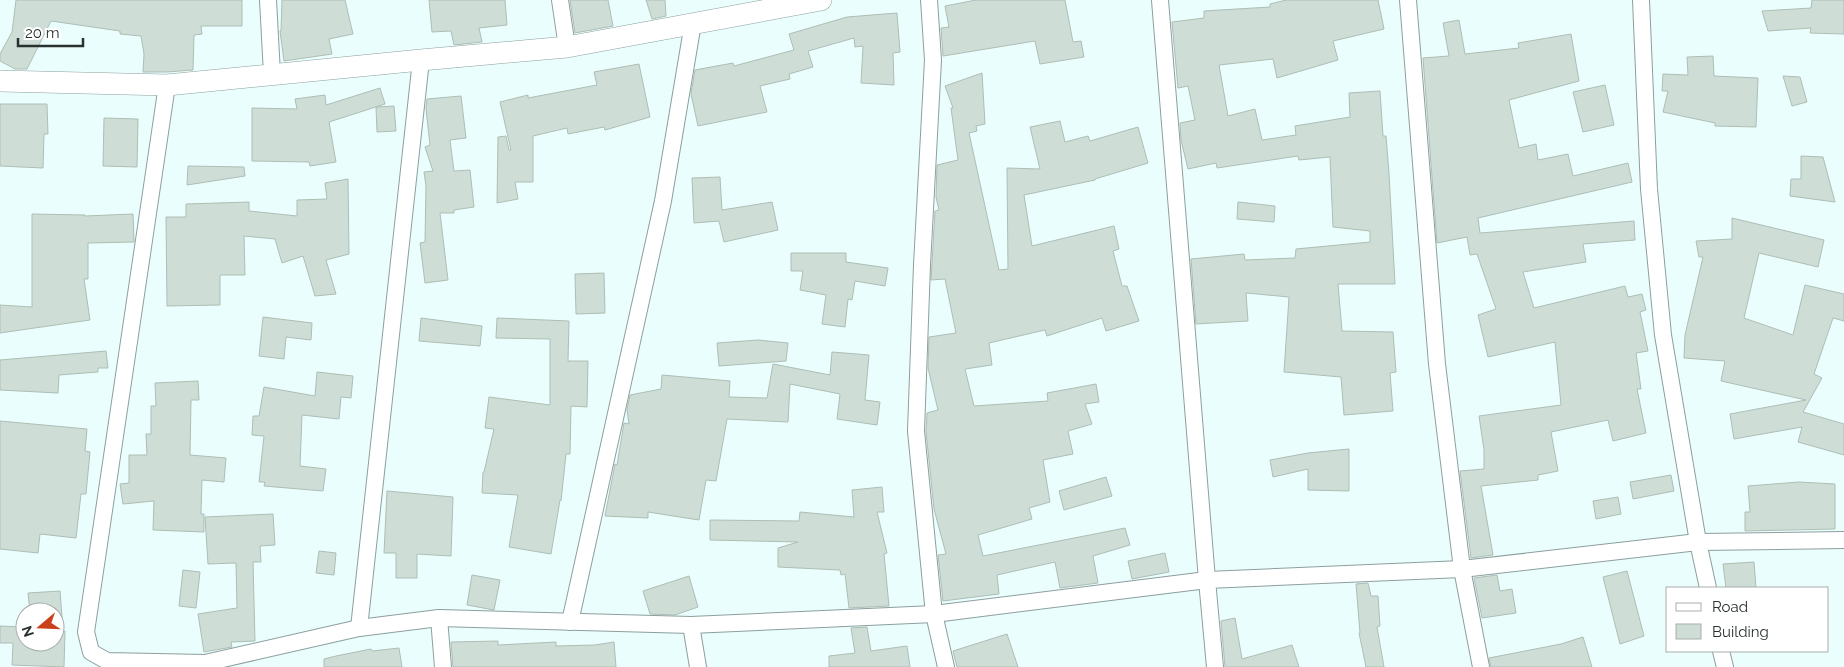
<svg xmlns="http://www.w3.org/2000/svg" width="1844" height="667" font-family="Raleway,sans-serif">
  <rect width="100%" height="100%" fill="#eafefd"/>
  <!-- building -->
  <g fill="#ceded6" stroke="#aebeb5">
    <polygon points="16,0 242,0 242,26 201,26 202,34 194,35 193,70 167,72 143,72 144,54 141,36 120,34 120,31 51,21 27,69 15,69 0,61 0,54 12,32"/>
    <polygon points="282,0 345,0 353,34 329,39 332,54 284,61 280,31 281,31"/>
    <polygon points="429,0 505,0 507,25 479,28 482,42 454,45 451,31 432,32"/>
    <polygon points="570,0 608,0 613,26 575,33"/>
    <polygon points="646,0 665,0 666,16 652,19"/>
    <polygon points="976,0 1065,0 1073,42 1081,41 1084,57 1040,64 1035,41 943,56 941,28 949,27 945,6"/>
    <polygon points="1286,0 1378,0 1384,29 1333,41 1338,60 1277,78 1273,59 1219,65 1228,116 1255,109 1262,140 1296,135 1295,126 1350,117 1349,93 1380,91 1383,136 1386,136 1389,173 1395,284 1338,284 1342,331 1393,332 1396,372 1390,373 1393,411 1344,415 1341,377 1284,372 1289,297 1246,293 1248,321 1196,324 1191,259 1244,254 1245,260 1295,258 1296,249 1370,242 1370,231 1333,227 1330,157 1299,160 1298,156 1217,168 1216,163 1188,169 1181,140 1180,123 1195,120 1188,86 1178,88 1172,22 1204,18 1204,11 1270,7 1270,4"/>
    <polygon points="1812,0 1844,0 1844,34 1810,33 1811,28 1768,31 1762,11 1811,8"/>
    <polygon points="897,13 900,52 893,53 894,85 861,83 863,46 855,47 854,38 808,51 813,67 789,74 790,79 760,86 767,112 698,126 691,94 695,70 733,63 734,66 794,50 789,34 847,17"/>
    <polygon points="1459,20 1465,54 1519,48 1518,43 1571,34 1579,81 1509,100 1519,148 1536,144 1538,160 1568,154 1573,176 1628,163 1632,182 1478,218 1480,233 1634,221 1635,240 1583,244 1586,262 1523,272 1534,308 1625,286 1628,297 1642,294 1646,310 1640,312 1648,351 1636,353 1641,389 1637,389 1646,433 1613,441 1608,420 1551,432 1558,471 1538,475 1538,480 1481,486 1493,555 1471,558 1460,471 1484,469 1484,450 1479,416 1561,405 1555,342 1488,357 1478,315 1496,309 1477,254 1470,255 1467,237 1437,243 1423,58 1449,56 1443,23"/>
    <polygon points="1713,56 1714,76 1758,78 1756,127 1715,126 1715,123 1663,112 1668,91 1662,91 1663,74 1688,75 1687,57"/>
    <polygon points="639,64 650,117 605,130 604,127 568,134 567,128 533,136 533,182 515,182 518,199 497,203 498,137 506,136 509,150 511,150 500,102 528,95 528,98 597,85 594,72"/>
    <polygon points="982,73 985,124 976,126 977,131 969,133 999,270 1008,269 1007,168 1040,169 1030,127 1060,121 1065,142 1088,136 1090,141 1138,127 1148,163 1095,179 1095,180 1024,195 1032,246 1114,226 1119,249 1113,251 1122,286 1127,286 1139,321 1106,331 1102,318 1047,336 1045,330 989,343 992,365 965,369 974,406 1048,401 1047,393 1096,384 1099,402 1085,404 1092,424 1068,431 1073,454 1043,460 1050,502 1029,508 1032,519 978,535 983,556 1125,528 1130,545 1093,556 1098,583 1060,588 1055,562 997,575 999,594 943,601 938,555 946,554 934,509 926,431 927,413 938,410 928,368 929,337 956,333 945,279 931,280 935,211 939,210 936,197 937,165 958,160 951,108 953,108 945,86"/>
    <polygon points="1783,76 1800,77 1807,102 1792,106"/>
    <polygon points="1605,85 1614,125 1583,132 1573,92"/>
    <polygon points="380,88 385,104 329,122 336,162 310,166 309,162 252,161 252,108 297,109 295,99 325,95 326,105"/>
    <polygon points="461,96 466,138 450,140 454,171 470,170 474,207 454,210 454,213 440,213 448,280 425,283 420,243 425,242 426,186 424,172 433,171 425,147 430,145 426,109 427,99"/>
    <polygon points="0,104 47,104 48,134 44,134 43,168 0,166"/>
    <polygon points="394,106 396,131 377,132 376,107"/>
    <polygon points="104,118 138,119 137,167 103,166"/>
    <polygon points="1801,156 1823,157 1835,202 1790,196 1791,179 1801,179"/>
    <polygon points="188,166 244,167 245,176 187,185"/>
    <polygon points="720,177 722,210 772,202 778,230 724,242 719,221 694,223 692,178"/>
    <polygon points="348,179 349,254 326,260 336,294 315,296 303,256 282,263 275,239 244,236 245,275 220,275 220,305 167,306 166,217 186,217 186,204 249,202 249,211 297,216 297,200 327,199 325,183"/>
    <polygon points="1238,202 1275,206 1274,222 1237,219"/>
    <polygon points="32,214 85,215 85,216 133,214 134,242 88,243 88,279 84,279 90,320 0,333 0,305 32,307"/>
    <polygon points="1732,218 1824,240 1818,267 1759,253 1744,318 1793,335 1805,285 1844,294 1844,321 1833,318 1814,374 1822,378 1803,412 1844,424 1844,455 1798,442 1802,427 1734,439 1730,414 1806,400 1721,381 1725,361 1684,358 1685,335 1703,257 1699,257 1696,241 1732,239"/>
    <polygon points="791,253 846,253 846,262 888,268 885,286 855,281 852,300 848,299 845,327 822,324 826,295 800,290 803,271 791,271"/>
    <polygon points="604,273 605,313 576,314 575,274"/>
    <polygon points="263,317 312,323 311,340 286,337 284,359 259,356"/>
    <polygon points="421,318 482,326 480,346 419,341"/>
    <polygon points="497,318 569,321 568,361 588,361 587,407 571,406 570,454 566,454 561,501 560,500 551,554 509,547 518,495 482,493 483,472 484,472 494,429 485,428 489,397 550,405 550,339 496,338"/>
    <polygon points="758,340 788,343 786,361 719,366 717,343"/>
    <polygon points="106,351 108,368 98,368 98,372 59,375 58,393 0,390 0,360"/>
    <polygon points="832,352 869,355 865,400 880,402 877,425 837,419 840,394 790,384 788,422 727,419 716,481 706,480 699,520 648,512 648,518 605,516 615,464 617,465 624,423 629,424 627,410 630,395 661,389 662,375 730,381 729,397 767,398 773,364 830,375"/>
    <polygon points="317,372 353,376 351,398 341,397 339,419 302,415 300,466 326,469 323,491 264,486 265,482 259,482 264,436 252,435 253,416 259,416 264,387 315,396"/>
    <polygon points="198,381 199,400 191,400 190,455 226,458 224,482 202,480 201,514 204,514 204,532 153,530 154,501 123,504 120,484 129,483 129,455 147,455 146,434 151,434 151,406 156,406 155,383"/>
    <polygon points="0,421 87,429 85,451 90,452 86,494 81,494 76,538 40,534 38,553 0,549"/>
    <polygon points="1349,449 1349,491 1308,490 1308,469 1273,477 1270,460 1308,453"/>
    <polygon points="1671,475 1674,491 1633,499 1630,482"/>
    <polygon points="1106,477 1112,496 1064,510 1059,491"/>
    <polygon points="1799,482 1835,484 1835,529 1745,531 1745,512 1750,512 1748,486"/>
    <polygon points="882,487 884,512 877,512 887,553 884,554 889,606 849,608 845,574 841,575 840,570 778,567 778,548 798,542 710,540 710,520 799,521 800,512 854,517 852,490"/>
    <polygon points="387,491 453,497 451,556 417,554 417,578 396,578 396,553 384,553"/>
    <polygon points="1618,497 1621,514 1596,519 1593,501"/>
    <polygon points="273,514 275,545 260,546 261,562 253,562 255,641 231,642 232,647 204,652 198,614 237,608 236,563 208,564 205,517"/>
    <polygon points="319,551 336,553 334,575 316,573"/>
    <polygon points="1165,553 1169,572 1132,579 1128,561"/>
    <polygon points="1754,562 1756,588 1726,588 1723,564"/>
    <polygon points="183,570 200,572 196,608 179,606"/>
    <polygon points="1627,571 1644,636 1620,644 1603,577"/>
    <polygon points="472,575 500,580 494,610 467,605"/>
    <polygon points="1497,575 1500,591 1512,589 1516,613 1482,618 1474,578"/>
    <polygon points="689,576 698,607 675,615 650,614 643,591"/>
    <polygon points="1368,583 1371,596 1378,596 1380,626 1377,627 1384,667 1366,667 1359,633 1360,633 1356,584"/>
    <polygon points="60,591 63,631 65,631 64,667 12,665 13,643 0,643 0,626 25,627 25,642 55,642 55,612 30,612 28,593"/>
    <polygon points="1235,618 1242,659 1292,645 1299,667 1225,667 1221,621"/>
    <polygon points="867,627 871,651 907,646 910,667 829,667 829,656 855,653 851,628"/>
    <polygon points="1007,634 1018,667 957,667 953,651"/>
    <polygon points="1583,637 1592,667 1491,667 1489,658 1561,644"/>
    <polygon points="498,641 498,645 556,642 556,646 595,645 614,642 616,667 453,667 451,642"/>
    <polygon points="399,648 402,667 324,667 324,659 336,656 371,649 372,651"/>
  </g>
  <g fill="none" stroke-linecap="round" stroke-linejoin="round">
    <!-- minor casing -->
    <g stroke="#8c9f9e" stroke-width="18">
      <g id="minor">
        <polyline points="268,0 272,74"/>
        <polyline points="560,0 567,47"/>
        <polyline points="929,0 933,60 922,265 916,431 934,614 946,667"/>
        <polyline points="1160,0 1207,580 1215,667"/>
        <polyline points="1408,0 1437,364 1462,569 1481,667"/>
        <polyline points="1641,0 1649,189 1663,335 1698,542 1708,588"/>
        <polyline points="167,85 86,632 91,652 107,661 205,663 359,628 439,618 691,625 934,614 1207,580 1462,569 1698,542 1844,540"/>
        <polyline points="439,618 443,667"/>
        <polyline points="570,622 663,201 693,23"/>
        <polyline points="691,625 698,667"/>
        <polyline points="359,628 421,60"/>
        <polyline points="1721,651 1725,667"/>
      </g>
    </g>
    <!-- tertiary casing -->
    <g stroke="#8c9f9e" stroke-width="22">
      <polyline id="tertiary" points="0,81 167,85 421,60 567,47 821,0"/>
    </g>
    <!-- minor -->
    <use href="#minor" stroke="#fff" stroke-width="16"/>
    <!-- tertiary -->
    <use href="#tertiary" stroke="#fff" stroke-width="21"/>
  </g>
  <!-- legend -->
  <rect x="1666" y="587" width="162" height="65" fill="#ffffff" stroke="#a9adac"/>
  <rect x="1676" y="603" width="25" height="8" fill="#ffffff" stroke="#a9adac"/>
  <text x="1712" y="612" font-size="15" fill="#293130">Road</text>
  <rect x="1676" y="624" width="25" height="15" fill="#ceded6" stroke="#a9adac"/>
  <text x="1712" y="637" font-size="15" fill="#293130">Building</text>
  <!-- north arrow -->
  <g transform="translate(40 627) rotate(251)"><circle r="24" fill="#ffffff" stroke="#a9adac"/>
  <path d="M0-4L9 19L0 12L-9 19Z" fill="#c9401a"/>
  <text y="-8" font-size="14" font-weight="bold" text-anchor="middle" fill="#293130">N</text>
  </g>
  <!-- scale -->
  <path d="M18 38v8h65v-8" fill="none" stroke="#293130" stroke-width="2.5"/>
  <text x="25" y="38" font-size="15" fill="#293130" stroke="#ffffff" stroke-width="4" paint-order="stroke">20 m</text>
</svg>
